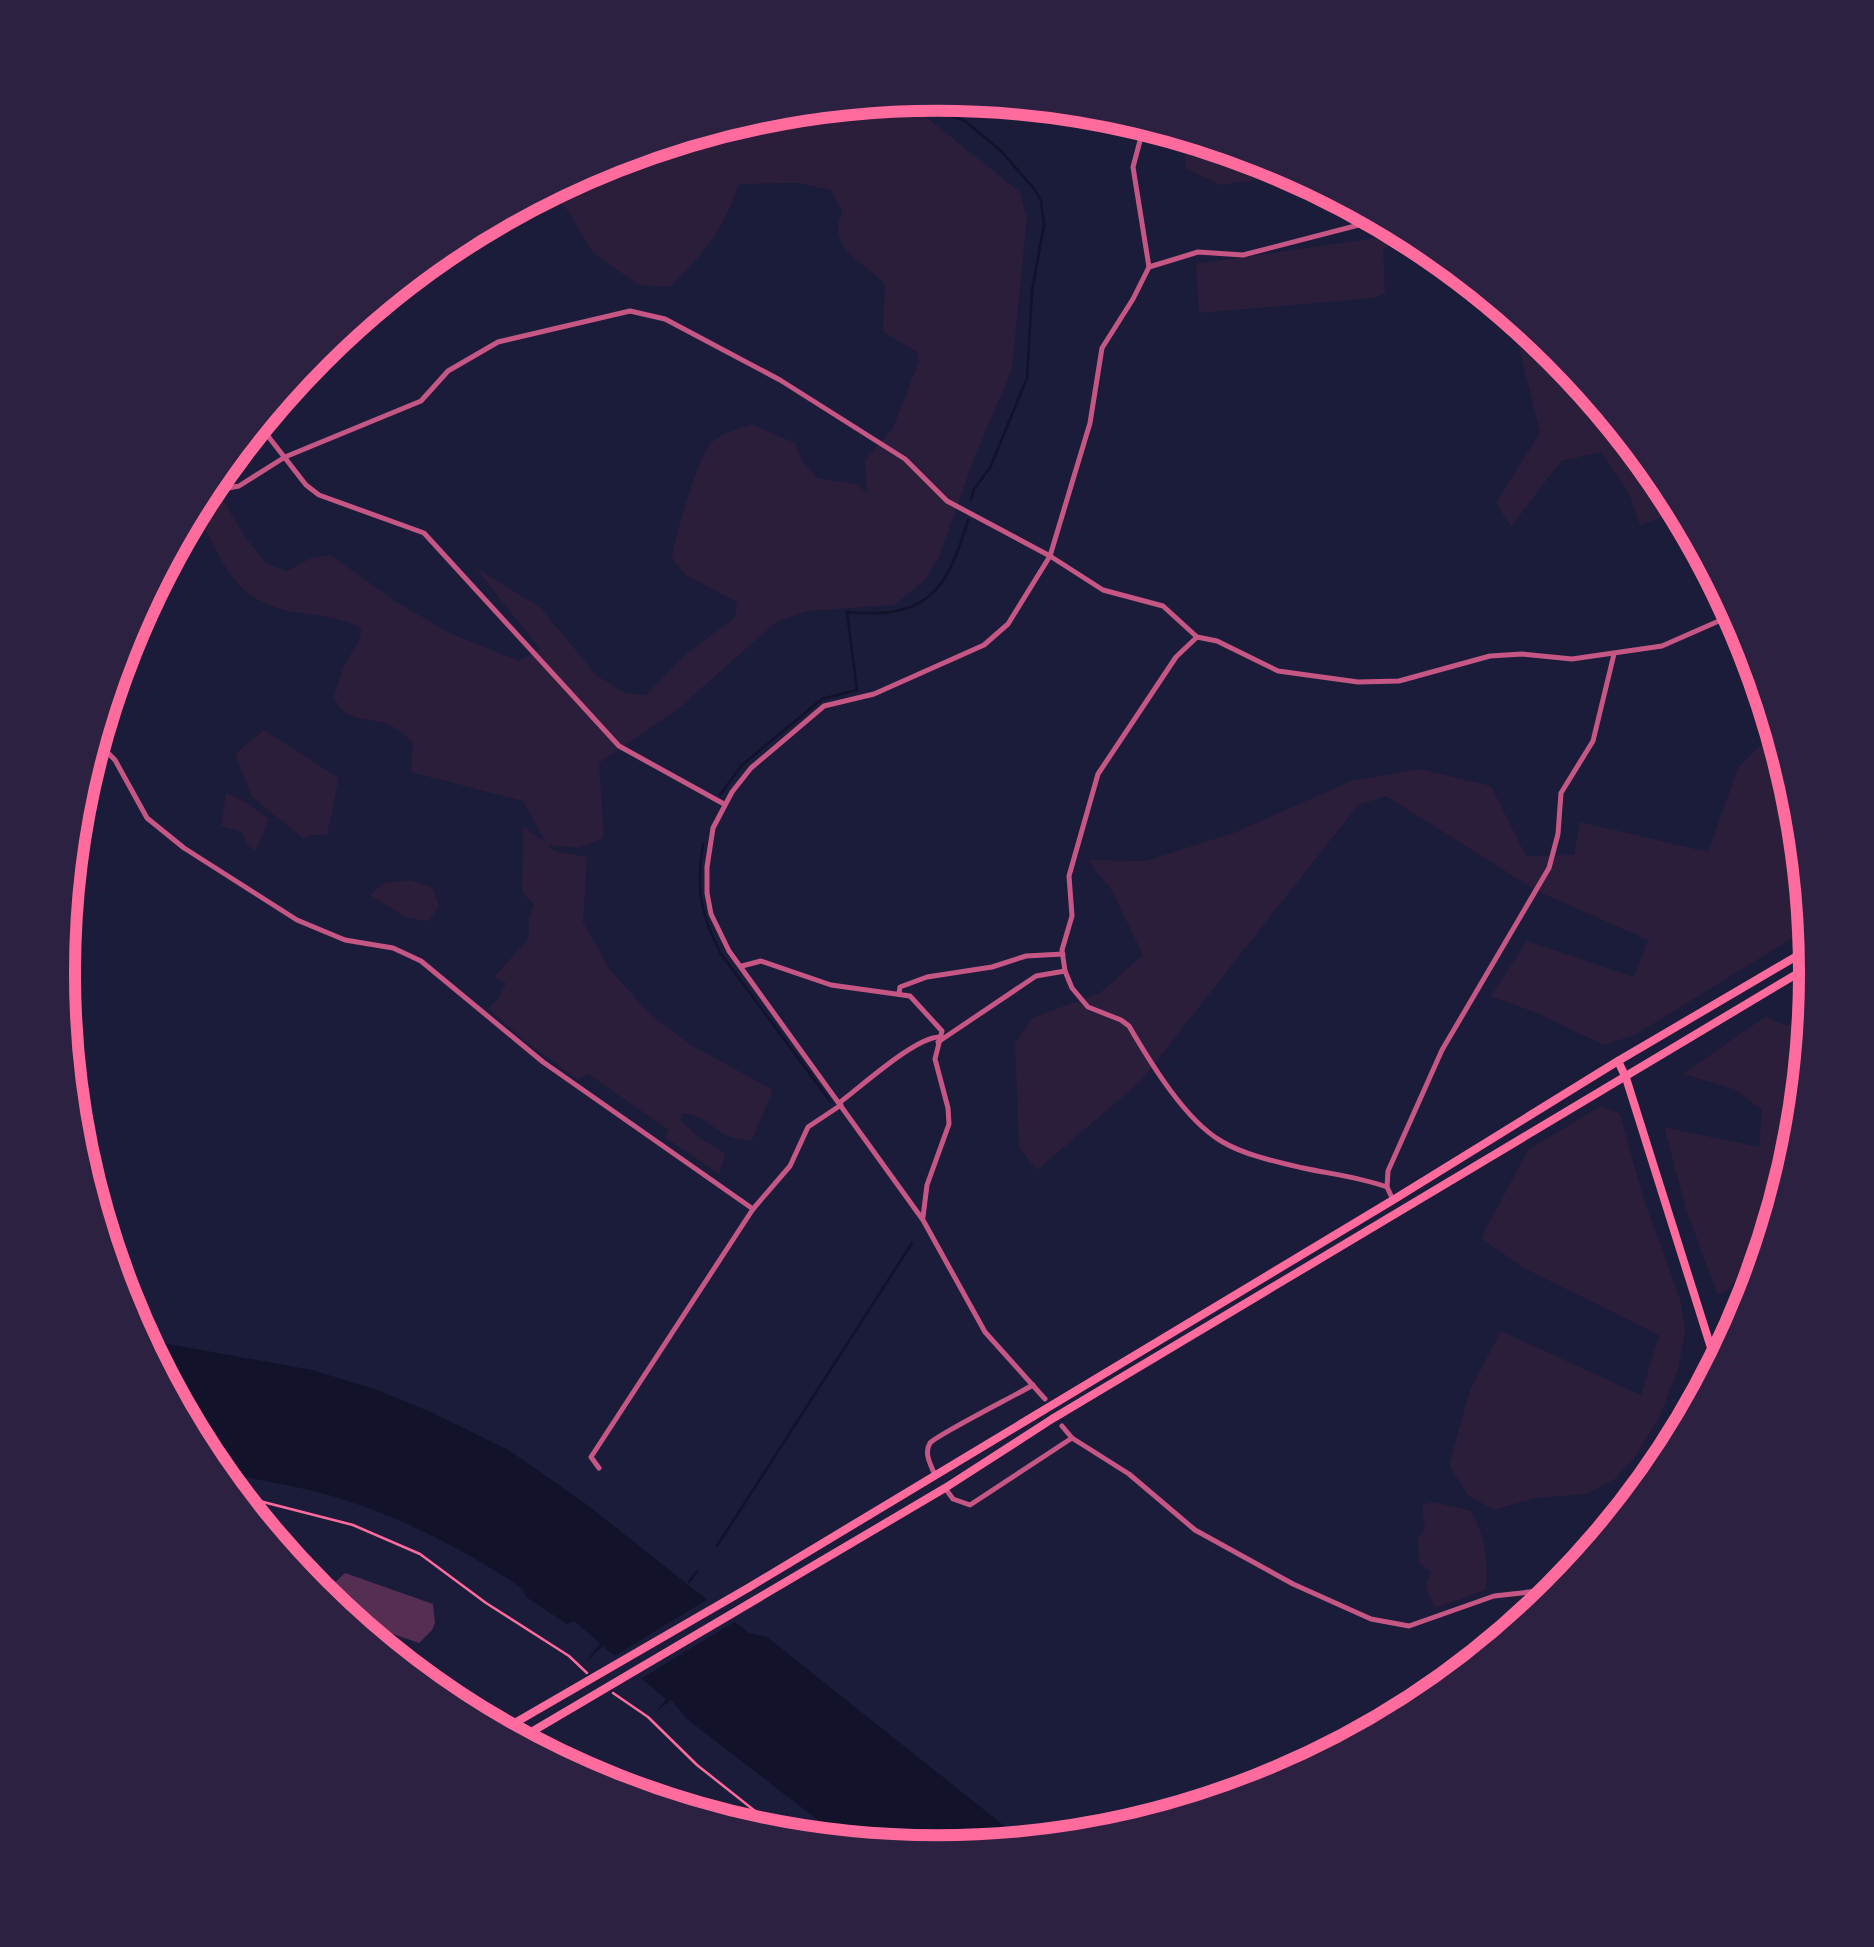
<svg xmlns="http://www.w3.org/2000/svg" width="1874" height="1947" font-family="'PT Sans',sans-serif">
  <rect width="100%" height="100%" fill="#1b1b3a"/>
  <!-- green -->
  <g fill="#2a1e3b">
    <path d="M902 98 1020 192 1027 219 1012 369 975 456 939 557 924 581 894 605 807 611 776 622 678 709 599 763 604 838 578 848 547 845 555 851 587 857 583 922 610 970 653 1017 691 1045 773 1090 752 1140C716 1141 714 1117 683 1113L680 1120 701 1139 725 1153 719 1174 665 1137 669 1130 588 1074 578 1080 519 1036 488 1008 499 998 506 983 494 977 529 938V917L534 904 522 893 523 826 546 843 523 801 411 772 413 742C404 736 394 725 384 723 363 717 344 721 334 697L343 667 360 639 361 628C342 618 322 616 301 613 246 606 228 578 207 531L189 524 183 527 210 479 246 538 267 564 287 571 309 559 331 555 395 601 450 633 519 661 540 649 475 567 541 608 597 676 626 693 646 695 687 653 735 617 737 602 685 575 672 558C674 539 698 459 709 445 718 434 738 429 751 424L795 443 802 461 817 478 856 484 867 493 865 461 893 428 919 361 917 352 883 332 885 284C863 261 826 250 842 211L831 190 798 183 739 184C722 232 706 251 670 287L639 285 593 253 569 212 548 189 601 161 766 111Z"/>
    <polygon points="1187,135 1274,161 1299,174 1220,185 1185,168"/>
    <polygon points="1396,226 1412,235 1383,249 1385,293 1374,298 1199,313 1196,264 1369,239"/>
    <polygon points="1510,311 1559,352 1669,485 1680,507 1670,515 1640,525 1630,495 1601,452 1561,461 1511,527 1496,503 1540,432"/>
    <polygon points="1770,705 1800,802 1812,926 1635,1035 1604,1045 1534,1012 1491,996 1527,941 1634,977 1648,940 1537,891 1386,796 1358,805 1140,1082 1037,1170 1019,1147 1015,1044 1032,1018 1100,993 1143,955 1112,891 1088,860 1146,861 1236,832 1351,781 1420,769 1491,786 1526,856 1574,855 1580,822 1708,852 1738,768 1769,737"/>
    <polygon points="264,730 339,778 327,835 312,835 304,839 252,797 235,754"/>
    <polygon points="226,793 244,801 269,819 256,851 248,846 242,832 221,826"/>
    <polygon points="411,880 433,888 439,906 429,921 407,918 370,895 384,883"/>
    <polygon points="1816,976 1804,1104 1791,1115 1797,1153 1773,1232 1727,1291 1717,1294 1686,1209 1664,1127 1759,1147 1762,1110 1734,1089 1683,1074 1766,1016 1787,1026 1807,1004"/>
    <polygon points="1601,1106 1620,1114 1643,1197 1681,1302 1685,1333 1678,1370 1659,1418 1635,1457 1615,1479 1587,1494 1536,1498 1494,1510 1468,1495 1449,1465 1470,1390 1501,1331 1641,1395 1659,1335 1522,1267 1481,1238 1528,1150"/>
    <path d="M1434 1502 1471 1511C1486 1539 1488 1559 1486 1590L1435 1608 1426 1587 1431 1571 1419 1563 1418 1537 1425 1530 1422 1505Z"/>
  </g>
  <!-- water -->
  <path fill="#12122b" d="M140 1339 312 1370 377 1390 433 1413 510 1451 586 1504 749 1633 767 1637 1027 1844 936 1853 849 1844 687 1719 671 1700 656 1712 666 1699 603 1646 586 1662 600 1643 574 1621 567 1624 526 1597 523 1589C458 1545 383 1507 305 1489 275 1482 244 1477 213 1471Z"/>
  <!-- pier -->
  <polygon fill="#1b1b3a" points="713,1596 741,1618 639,1680 611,1658"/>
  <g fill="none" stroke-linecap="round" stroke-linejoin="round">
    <!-- stream -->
    <g stroke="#12122b" stroke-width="2.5">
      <polyline points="920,96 945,114 965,121 1001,151 1035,190 1041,201 1044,225 1032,291 1027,378 990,468 974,489 971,500"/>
      <path d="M720 795 742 765 822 699 857 690 847 612C927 620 947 591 968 520"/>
      <path d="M703 844C696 889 700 914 721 954L830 1101"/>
      <polyline points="717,1546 912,1243"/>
      <polyline points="689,1582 697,1571"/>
    </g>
  </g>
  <!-- building -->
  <polygon fill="#542f53" points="345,1573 433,1604 435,1623 432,1630 419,1643 352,1620 349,1623 331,1609 329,1592 332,1585"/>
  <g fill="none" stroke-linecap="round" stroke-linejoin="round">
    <!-- path -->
    <g stroke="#ff6b9d" stroke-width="2.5">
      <polyline points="232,1494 353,1525 420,1554 486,1603 569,1656 587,1673"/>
      <polyline points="613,1693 648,1717 697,1765 789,1838"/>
    </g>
    <!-- minor -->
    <g stroke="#c65784" stroke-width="5">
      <polyline points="1149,267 1198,252 1243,255 1382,219"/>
      <polyline points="257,422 306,485 319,495 424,533 619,746 724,804"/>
      <polyline points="202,493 239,486 285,457 421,401 448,371 498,342 630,311 665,319 780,380 905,459 947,501 1050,556 1103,590 1163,606 1197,637 1217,641 1278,671 1358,682 1399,681 1490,656 1522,654 1572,659 1662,646 1737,613"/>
      <path d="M1197 637 1176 657 1098 774 1069 876 1072 916 1062 950 1065 971 1072 988 1088 1007 1121 1020 1129 1026C1150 1062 1185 1120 1221 1141 1244 1155 1277 1162 1303 1168 1331 1174 1359 1177 1387 1187"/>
      <polyline points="94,739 115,760 147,818 184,848 297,920 345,940 393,948 421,961 543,1062 753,1209"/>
      <polyline points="742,966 761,961 831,985 910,996 942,1031 935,1059 948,1108 949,1124 927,1185 923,1217"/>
      <polyline points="899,993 900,987 927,977 992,967 1026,956 1063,954"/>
      <polyline points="938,1042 1036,976 1065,971"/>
      <path d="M839 1103C862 1086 914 1038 939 1037"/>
      <polyline points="1393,1200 1387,1187 1388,1171 1442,1050 1549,868 1558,834 1561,793 1593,741 1614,654"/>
      <polyline points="1045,1399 985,1332 923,1220 729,951 711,914 707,893 707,867 713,828 732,792 751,768 824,706 874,694 984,645 1008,624 1050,556 1090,423 1102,348 1133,299 1149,267 1133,167 1145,122"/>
      <polyline points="1062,1426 1072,1438 1129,1474 1195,1530 1293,1584 1371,1619 1409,1626 1494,1596 1565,1588"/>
      <polyline points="599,1468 591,1457 753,1209 790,1166 808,1127 841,1105"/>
      <path d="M934 1473C930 1463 924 1453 930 1443 935 1436 1018 1394 1033 1385"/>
      <polyline points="945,1488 953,1499 970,1505 1072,1438"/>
    </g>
    <!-- primary -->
    <polyline stroke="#ff6b9d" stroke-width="8" points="1618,1061 1626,1078 1718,1370"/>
    <!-- trunk -->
    <g stroke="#ff6b9d" stroke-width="8">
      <polyline points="499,1732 748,1588 1393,1200 1618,1061 1814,946"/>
      <polyline points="516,1741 945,1488 1052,1419 1815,963"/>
    </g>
  </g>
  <!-- crop -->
  <path d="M0 0H1874V1947H0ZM75 973a862 862 0 1 1 1724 0a862 862 0 1 1-1724 0Z" fill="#2d2142" fill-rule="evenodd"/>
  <path fill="none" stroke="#ff6b9d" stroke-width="12" d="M75 973a862 862 0 1 1 1724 0a862 862 0 1 1-1724 0Z"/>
</svg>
